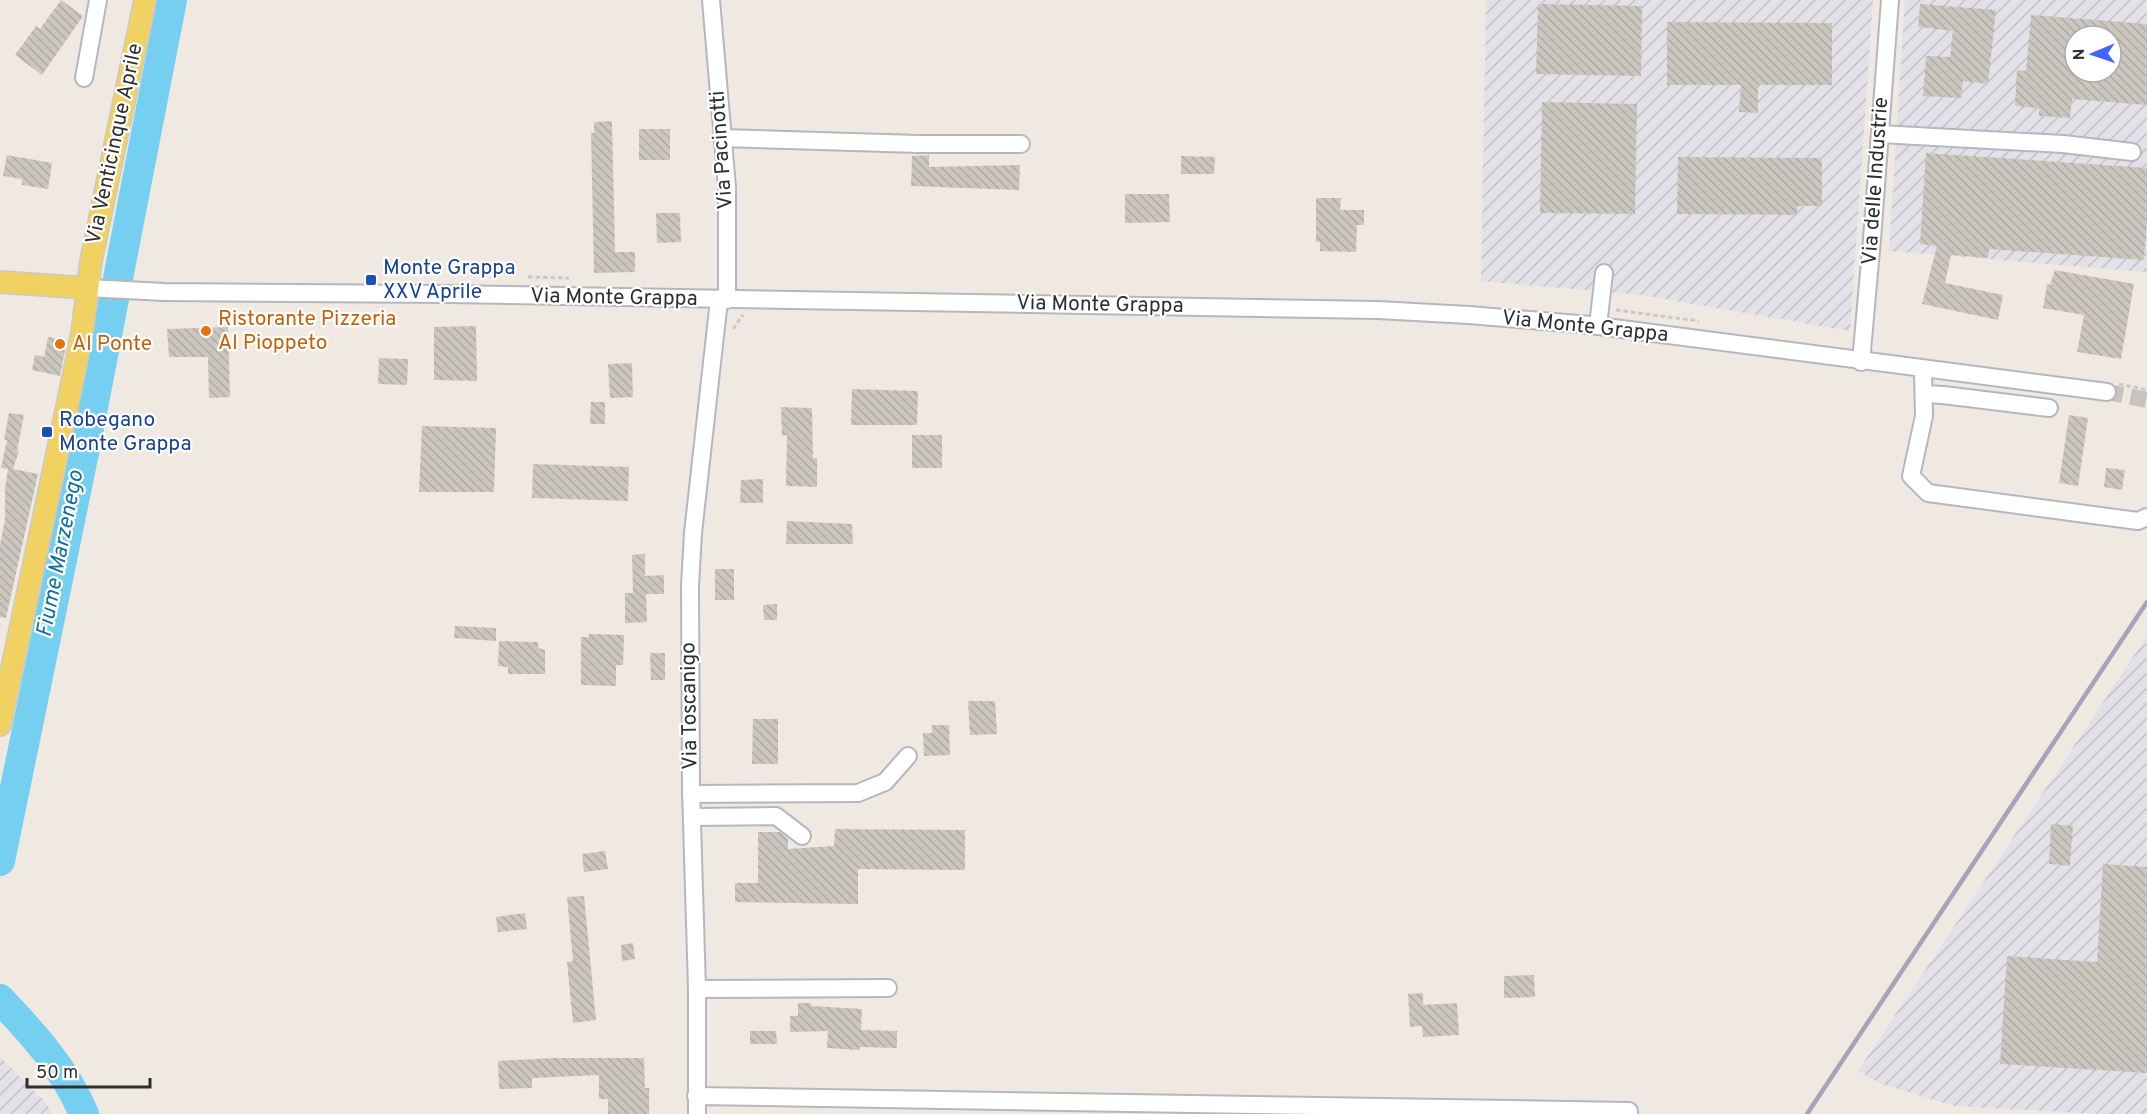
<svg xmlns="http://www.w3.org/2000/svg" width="2147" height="1114" font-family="Overpass,sans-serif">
  <defs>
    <pattern id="industrial-furrows" width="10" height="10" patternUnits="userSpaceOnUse" patternTransform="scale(1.5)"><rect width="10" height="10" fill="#e3e1e8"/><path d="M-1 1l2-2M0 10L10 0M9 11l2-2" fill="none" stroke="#c3c1c7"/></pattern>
    <pattern id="building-back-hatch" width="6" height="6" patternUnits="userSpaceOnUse" patternTransform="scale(1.5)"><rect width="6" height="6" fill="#cbc7bf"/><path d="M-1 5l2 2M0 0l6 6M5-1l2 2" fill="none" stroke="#afaba4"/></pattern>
  </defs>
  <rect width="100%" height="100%" fill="#efe9e1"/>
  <!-- industrial -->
  <g fill="url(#industrial-furrows)" fill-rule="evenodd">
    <polygon points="1486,0 1873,0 1850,331 1641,295 1481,281"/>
    <path d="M1905 0H2147V272L1889 251ZM2075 36H2111V72H2075Z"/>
    <polygon points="2147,636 2147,1114 2097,1114 1954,1106 1881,1084 1858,1071"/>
    <polygon points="0,1057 46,1103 52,1114 0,1114"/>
  </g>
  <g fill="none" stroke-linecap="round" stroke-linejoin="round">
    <!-- river -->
    <g stroke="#75cff0" stroke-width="30">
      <polyline points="0,861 88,433 172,0"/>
      <path d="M0 999C34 1035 65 1069 84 1114"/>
    </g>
  </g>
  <!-- building -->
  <g fill="url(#building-back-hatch)" fill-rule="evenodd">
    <polygon points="61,0 83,16 42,75 15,55 36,26 40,29"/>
    <polygon points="1538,4 1642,6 1641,76 1536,74"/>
    <polygon points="1920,4 1996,10 1988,84 1963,81 1961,98 1923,96 1926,56 1950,57 1953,31 1918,27"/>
    <path d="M2031 15 2147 24V105L2072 99 2070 118 2039 116V108L2015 106 2017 70 2026 71ZM2075 36H2111V72H2075Z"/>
    <polygon points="1667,22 1832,23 1832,85 1758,85 1758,113 1739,112 1741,85 1667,85"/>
    <polygon points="1542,102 1637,104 1635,214 1540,213"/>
    <polygon points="612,121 615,252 635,252 635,272 594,273 591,133 594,133 594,122"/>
    <rect x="639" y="129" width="31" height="31"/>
    <polygon points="1926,153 2147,168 2147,222 2144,260 1989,249 1988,258 1951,255 1945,283 2003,295 1998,320 1922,304 1937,246 1920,244"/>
    <polygon points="7,155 52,163 48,189 22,185 22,179 3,176"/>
    <polygon points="929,155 929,167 1020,165 1019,190 911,186 912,156"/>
    <polygon points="1181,156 1215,157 1214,174 1181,174"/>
    <polygon points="1678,157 1822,158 1822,206 1797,206 1797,215 1677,214"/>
    <polygon points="1125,194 1169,194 1170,222 1125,223"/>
    <polygon points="1316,198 1341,198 1340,210 1364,210 1364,225 1357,225 1356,252 1320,251 1320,242 1316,242"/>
    <polygon points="656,213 680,213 681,242 657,243"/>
    <polygon points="2055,270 2134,284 2121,359 2077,352 2084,315 2043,308 2047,284 2050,285"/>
    <polygon points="476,326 477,381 434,380 434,327"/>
    <polygon points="228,327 230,397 209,398 208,357 169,357 167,329"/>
    <polygon points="48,337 67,341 60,376 32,370 35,355 44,357"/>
    <polygon points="379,358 408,359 407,385 378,384"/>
    <polygon points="632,363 633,397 610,398 608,364"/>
    <polygon points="852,389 918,391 917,425 851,425"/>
    <polygon points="591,402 605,402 605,424 590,424"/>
    <polygon points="781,407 812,408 813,458 817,458 817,487 786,486 787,435 782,436"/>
    <polygon points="9,413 24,415 17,451 19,451 13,469 38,474 6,618 0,617 0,545 5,520 5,488 8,469 1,468 7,440 4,440"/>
    <polygon points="2069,415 2088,418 2078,486 2059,483"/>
    <polygon points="422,426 496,428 494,492 419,492"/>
    <rect x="912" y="435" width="30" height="33"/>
    <polygon points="533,464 629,467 628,501 532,498"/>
    <polygon points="2106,468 2125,470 2122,490 2104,487"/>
    <polygon points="763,479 763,503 740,503 741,480"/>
    <polygon points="787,521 852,524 853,544 786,544"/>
    <polygon points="645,554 645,576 664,575 664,594 646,594 647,622 625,623 625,593 633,593 632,555"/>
    <rect x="715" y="569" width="19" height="31"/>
    <polygon points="777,604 777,620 764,620 763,605"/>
    <polygon points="455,626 496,628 496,641 454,638"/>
    <polygon points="589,634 624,635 623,665 616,665 616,686 581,685 581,637 589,637"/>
    <polygon points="499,641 538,642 538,648 545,650 545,674 508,674 508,667 498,666"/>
    <polygon points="650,653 665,653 665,680 651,680"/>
    <polygon points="968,701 995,701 997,734 970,735"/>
    <polygon points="753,719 778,719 778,764 752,764"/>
    <polygon points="932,725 949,725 950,755 924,756 923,733 932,733"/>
    <polygon points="2051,824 2073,826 2070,866 2049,864"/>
    <polygon points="835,829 965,830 965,870 858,869 858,904 735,902 735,883 758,883 758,832 780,832 788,839 788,849 834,846"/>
    <polygon points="605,851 608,869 584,872 582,854"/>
    <polygon points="2103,864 2147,867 2147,1073 2000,1064 2007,956 2097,962"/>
    <polygon points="584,896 596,1020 573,1023 567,962 573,961 567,897"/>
    <polygon points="525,913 527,929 498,932 496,917"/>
    <polygon points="633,943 635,959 622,961 621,945"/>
    <polygon points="1534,975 1535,997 1504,998 1504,976"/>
    <polygon points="1423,993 1423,1005 1457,1003 1459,1035 1423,1037 1422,1026 1410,1027 1408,994"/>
    <polygon points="798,1003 811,1003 811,1006 862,1009 861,1030 897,1031 897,1048 860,1047 859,1050 827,1048 828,1031 790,1032 790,1016 798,1016"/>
    <polygon points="750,1031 776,1031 777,1044 750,1044"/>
    <polygon points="553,1058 644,1058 645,1088 649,1088 649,1114 608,1114 608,1099 599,1099 599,1075 532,1078 532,1088 499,1089 498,1061"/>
  </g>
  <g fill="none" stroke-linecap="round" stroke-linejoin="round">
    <!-- minor-tunnel -->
    <polyline stroke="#c8c4bd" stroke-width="16" stroke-dasharray="16 8" stroke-linecap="butt" points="2107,392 2147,400"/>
    <!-- minor casing -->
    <g stroke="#b4b7c1" stroke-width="20">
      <g id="minor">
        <polyline points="711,0 727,187 727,300"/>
        <polyline points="84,78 98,0"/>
        <polyline points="1880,134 2063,144 2132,152"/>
        <polyline points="722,138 918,144 1021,144"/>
        <polyline points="87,288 164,292 448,294 1378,310 1469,315 1591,325 2107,392"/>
        <polyline points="1598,326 1604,273"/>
        <polyline points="1861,362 1872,239 1890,0"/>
        <polyline points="1923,370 1924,416 1911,476 1928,493 2138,521 2147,517"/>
        <polyline points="1924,394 1943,395 2049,408"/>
        <polyline points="691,794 858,793 885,782 908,756"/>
        <polyline points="692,817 776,816 802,836"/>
        <polyline points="697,989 888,988"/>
        <polyline points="696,1096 1629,1111 1629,1114"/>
        <polyline points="697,1114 697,989 691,789 690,586 693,533 719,300"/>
      </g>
    </g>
    <!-- major casing -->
    <g stroke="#c9c9c9" stroke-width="24">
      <g id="major">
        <polyline points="0,282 87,288"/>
        <polyline points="0,725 73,378 82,333 91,261 145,0"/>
      </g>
    </g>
    <!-- path -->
    <g stroke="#c9c9c9" stroke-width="3" stroke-dasharray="4.5 3" stroke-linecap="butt">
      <polyline points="528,277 569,278"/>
      <polyline points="1616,310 1699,321"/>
      <polyline points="733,329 743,315"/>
      <polyline points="2119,384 2147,390"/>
    </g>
    <!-- minor -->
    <use href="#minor" stroke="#fff" stroke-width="16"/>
    <!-- major -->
    <use href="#major" stroke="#f2d163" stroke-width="21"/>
    <!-- rail -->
    <polyline stroke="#a3a6b8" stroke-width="4.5" points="1807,1114 2147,602"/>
  </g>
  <!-- markers -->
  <g fill="#1a4fb4" stroke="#fff" stroke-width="2">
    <rect x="365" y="274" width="12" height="12" rx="3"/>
    <rect x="41" y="426" width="12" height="12" rx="3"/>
  </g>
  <g fill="#e8710a" stroke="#fff" stroke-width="2">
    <circle cx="206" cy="331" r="6"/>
    <circle cx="60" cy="344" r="6"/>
  </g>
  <g text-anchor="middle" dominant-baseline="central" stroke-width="4.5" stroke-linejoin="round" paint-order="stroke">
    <!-- street labels -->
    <g font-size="21" fill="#2e2e2e" stroke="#fff">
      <text transform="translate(115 144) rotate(-78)">Via Venticinque Aprile</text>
      <text transform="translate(722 150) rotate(-94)">Via Pacinotti</text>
      <text transform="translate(1876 181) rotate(-86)">Via delle Industrie</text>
      <text transform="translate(614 298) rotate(1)">Via Monte Grappa</text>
      <text transform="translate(1100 305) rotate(1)">Via Monte Grappa</text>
      <text transform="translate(1585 327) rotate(6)">Via Monte Grappa</text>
      <text transform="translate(690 706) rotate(-91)">Via Toscanigo</text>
    </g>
    <!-- transit labels -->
    <g font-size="21" fill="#164399" stroke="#fff" text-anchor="start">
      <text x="383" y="268">Monte Grappa<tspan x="383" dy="24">XXV Aprile</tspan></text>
      <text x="59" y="420">Robegano<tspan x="59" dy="24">Monte Grappa</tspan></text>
    </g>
    <!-- food labels -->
    <g font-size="21" fill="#c56008" stroke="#fff" text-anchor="start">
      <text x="218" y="319">Ristorante Pizzeria<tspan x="218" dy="24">Al Pioppeto</tspan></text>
      <text x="72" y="344">Al Ponte</text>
    </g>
    <!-- water labels -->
    <g font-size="22" font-style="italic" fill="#0d6fa3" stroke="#fff">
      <text transform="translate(61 554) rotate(-79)">Fiume Marzenego</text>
    </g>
  </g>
  <!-- north arrow -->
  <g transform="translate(2093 54) rotate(268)"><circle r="28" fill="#ffffff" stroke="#ababab" stroke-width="1.5"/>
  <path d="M0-4.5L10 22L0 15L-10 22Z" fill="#4264fb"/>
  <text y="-9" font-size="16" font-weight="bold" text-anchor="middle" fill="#2e2e2e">N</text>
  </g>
  <!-- scale -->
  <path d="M27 1078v9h123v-9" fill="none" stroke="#2e2e2e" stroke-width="3"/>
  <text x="36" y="1078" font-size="18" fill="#2e2e2e" stroke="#ffffff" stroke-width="4.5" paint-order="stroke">50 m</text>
</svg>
